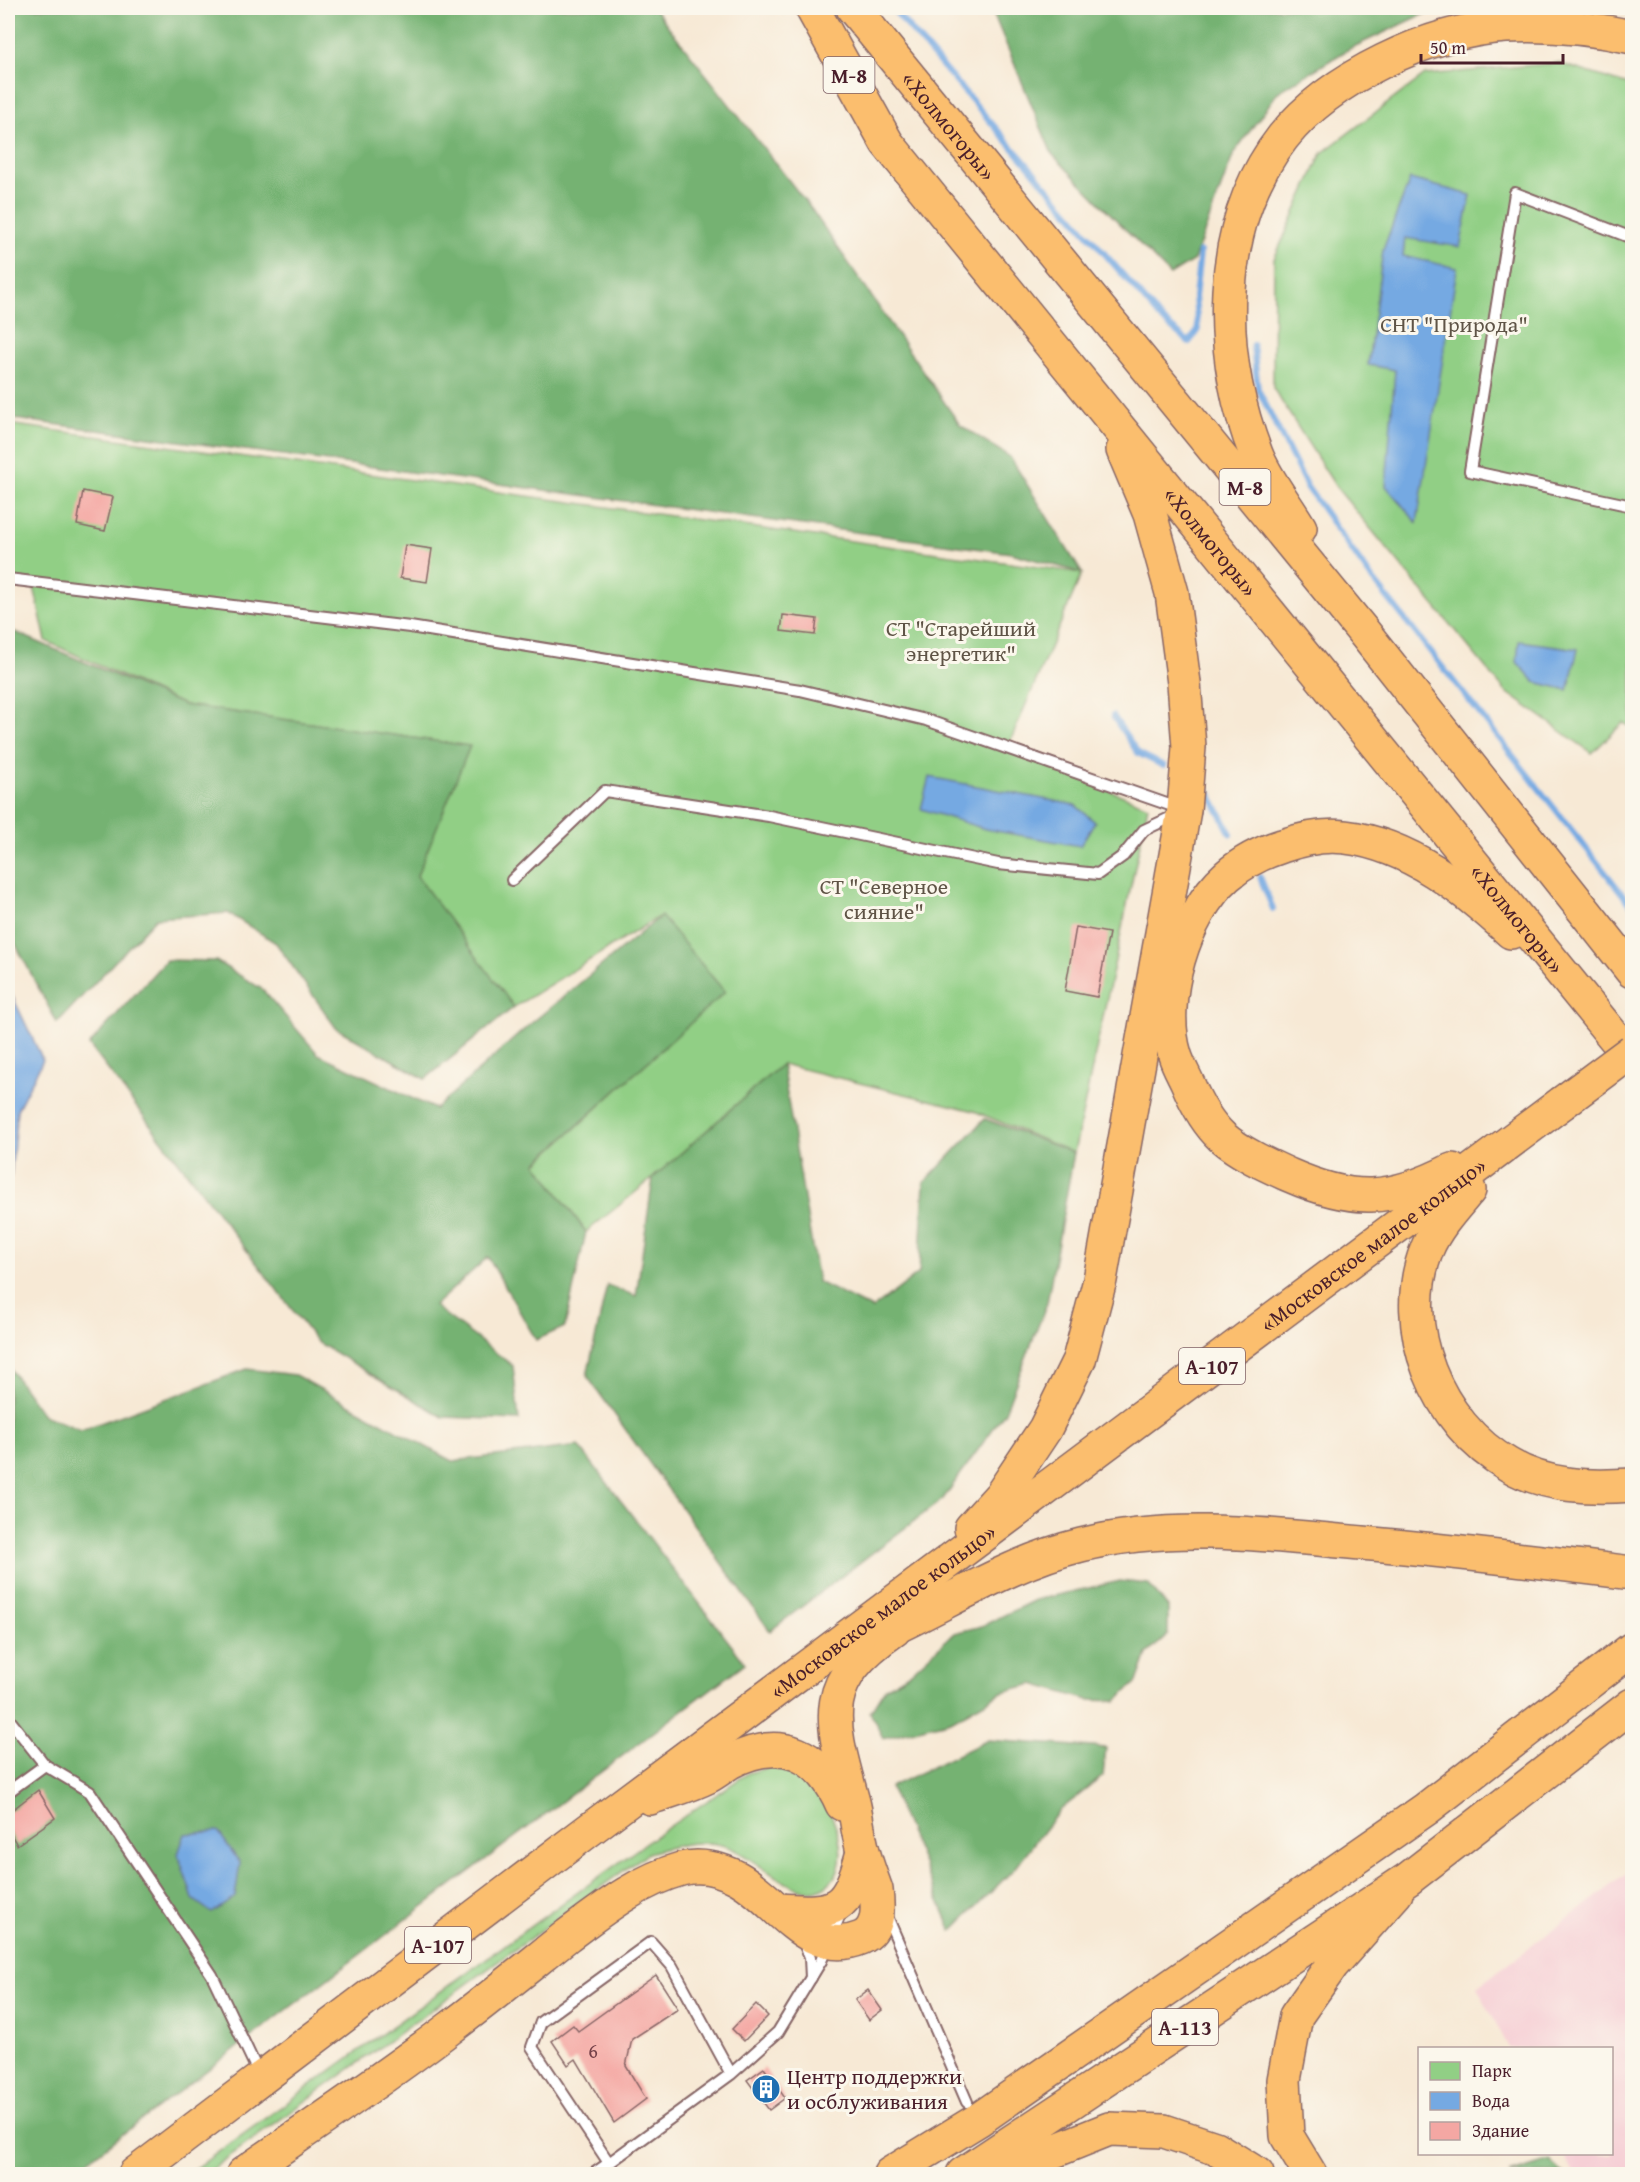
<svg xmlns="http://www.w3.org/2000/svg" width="1640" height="2182" font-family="'Gentium Book Plus',serif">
  <rect width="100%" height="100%" fill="#fbf7ec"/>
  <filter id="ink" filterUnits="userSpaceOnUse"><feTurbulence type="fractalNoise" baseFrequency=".0167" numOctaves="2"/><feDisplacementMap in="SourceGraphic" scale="12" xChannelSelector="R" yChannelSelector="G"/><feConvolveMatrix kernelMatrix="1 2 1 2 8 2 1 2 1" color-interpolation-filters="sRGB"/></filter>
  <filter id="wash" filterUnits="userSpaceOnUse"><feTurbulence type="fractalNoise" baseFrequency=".008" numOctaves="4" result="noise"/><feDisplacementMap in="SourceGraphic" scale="24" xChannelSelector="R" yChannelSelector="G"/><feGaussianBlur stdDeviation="1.35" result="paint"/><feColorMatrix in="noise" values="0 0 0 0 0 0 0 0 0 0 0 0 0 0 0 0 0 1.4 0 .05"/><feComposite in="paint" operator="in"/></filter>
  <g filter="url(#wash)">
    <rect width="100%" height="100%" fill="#f7e9d5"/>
    <!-- built -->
    <polygon fill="#f6cfd5" points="1632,1870 1632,2174 1574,2174 1564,2154 1612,2154 1612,2048 1509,2048 1477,1987"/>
    <!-- green -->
    <g fill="#91cf85" stroke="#6e7758" stroke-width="1.5">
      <polygon points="1558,63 1632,86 1632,727 1623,723 1592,753 1505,691 1336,487 1273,388 1274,259 1322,153 1425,75"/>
      <polygon points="8,424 1082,573 1007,749 1148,806 1074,1153 974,1111 782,1064 653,1178 586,1232 536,1164 724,992 660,916 514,1007 425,1079 336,1028 324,967 469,746 184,705 46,641 34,587 8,583"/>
      <path d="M774 1766C786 1769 797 1772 807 1780 833 1802 862 1873 818 1890 793 1899 751 1853 725 1846 698 1838 674 1846 648 1853L205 2174H188L657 1835 748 1773Z"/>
    </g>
    <!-- forest -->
    <g fill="#74b272" stroke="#5f684e" stroke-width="1.5">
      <polygon points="8,8 654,8 812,210 960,425 1010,457 1082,573 1011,553 8,418"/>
      <polygon points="991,8 1437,8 1349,49 1278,92 1234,153 1194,260 1170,275 1052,154"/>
      <polygon points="8,629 184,705 470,746 417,876 514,1007 425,1079 336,1028 276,943 228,913 156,918 57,1023 8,930"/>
      <polygon points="661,916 725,992 536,1163 586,1232 565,1327 536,1340 488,1257 434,1306 513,1366 519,1420 443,1417 317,1342 89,1045 166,960 216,961 262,989 318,1054 435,1109 528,1026"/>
      <polygon points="782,1064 818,1282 872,1309 919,1273 924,1183 985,1119 1074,1153 1047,1303 1005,1412 943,1499 770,1631 587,1376 607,1285 636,1296 653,1178"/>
      <polygon points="8,1366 43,1415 81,1430 247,1369 295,1375 452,1461 579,1446 745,1663 70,2174 8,2174"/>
      <polygon points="1120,1581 1148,1584 1168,1607 1168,1635 1147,1654 1137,1682 1116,1701 1088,1700 1033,1684 1002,1692 951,1721 883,1738 870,1712 885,1688 910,1673 954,1633 982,1626 1035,1600"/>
      <polygon points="988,1740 1106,1748 1103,1776 1059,1811 1013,1870 952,1931 890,1787"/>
      <polygon points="1550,2161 1564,2174 1509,2174"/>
    </g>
    <!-- water -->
    <g fill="#75a9e2" stroke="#606486" stroke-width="1.5">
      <polygon points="1410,179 1471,195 1460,247 1405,238 1403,256 1457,268 1417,523 1386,486 1395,370 1368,365 1383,250"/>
      <polygon points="1519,641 1578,649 1568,690 1535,682 1517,662"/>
      <polygon points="929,777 1075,805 1095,822 1080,846 985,829 921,809"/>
      <polygon points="8,987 43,1060 17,1110 11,1176 8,1178"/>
      <polygon points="218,1831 240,1863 235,1897 212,1913 193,1899 178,1854 185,1834"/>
    </g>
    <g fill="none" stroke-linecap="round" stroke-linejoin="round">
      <!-- stream -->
      <g stroke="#75a9e2" stroke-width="6">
        <polyline points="892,8 1162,320 1189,342 1198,331 1195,297 1200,252"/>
        <polyline points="1253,345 1258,389 1307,487 1368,573 1632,906"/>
        <polyline points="1113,716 1138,753 1164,766"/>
        <polyline points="1202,779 1231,834"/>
        <polyline points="1260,877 1273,909"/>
      </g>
    </g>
    <g id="blocks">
      <!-- building -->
      <g fill="#f4a7a3">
        <polygon points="83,491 113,497 105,531 77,525"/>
        <polygon points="405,545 432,549 427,582 400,578"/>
        <polygon points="783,615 817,619 815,635 781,631"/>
        <polygon points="1076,927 1109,933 1097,997 1065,991"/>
        <polygon points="38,1790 55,1818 17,1845 8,1829 8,1813"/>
        <polygon points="656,1975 678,2009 632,2039 626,2066 646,2099 614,2123 576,2059 568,2065 552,2041 573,2025 578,2031"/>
        <polygon points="868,1990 882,2010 869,2020 855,2000"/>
        <polygon points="756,2004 768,2016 744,2041 732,2029"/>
        <polygon points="764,2068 785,2098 769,2110 747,2080"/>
      </g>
    </g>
  </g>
  <g filter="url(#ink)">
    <use href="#blocks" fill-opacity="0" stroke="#876666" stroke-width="1.5"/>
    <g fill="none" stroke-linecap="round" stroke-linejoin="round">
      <!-- service casing -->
      <g stroke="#876666" stroke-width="14">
        <g id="service">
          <polyline points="1632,238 1515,193 1470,471 1632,506"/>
          <polyline points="8,579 410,627 800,690 926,720 1181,809"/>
          <polyline points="512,880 605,791 769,816 998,864 1098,874 1123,856 1144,830 1176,815"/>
          <polyline points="8,1718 45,1765 90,1792 212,1975 259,2074"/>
          <polyline points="8,1792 45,1765"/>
          <polyline points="886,1914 967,2102"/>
          <polyline points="802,1938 810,1958 811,1978"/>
          <polyline points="731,2074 672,1966 651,1942 541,2022 532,2047 609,2163 731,2074 778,2032 821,1961 842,1910"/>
          <polyline points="593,2174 609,2163"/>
        </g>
      </g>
      <!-- trunk casing -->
      <g stroke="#876666" stroke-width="36">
        <g id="trunk">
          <path id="s1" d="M812 8 887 143 1632 1059"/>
          <path id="s2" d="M853 8 1362 630 1632 971"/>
          <path d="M1300 528C1286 504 1266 480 1256 454 1217 354 1214 225 1283 137 1331 77 1429 31 1506 26 1547 24 1592 28 1632 37"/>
          <path d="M1452 1170C1390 1202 1353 1203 1289 1175 1267 1165 1240 1153 1222 1137 1206 1122 1196 1103 1188 1084 1184 1075 1178 1065 1175 1055 1158 1000 1184 914 1227 876 1243 862 1263 852 1282 846 1302 839 1324 834 1345 837 1410 845 1464 889 1511 932"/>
          <path d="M1469 1190C1454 1208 1436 1227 1427 1249 1396 1326 1437 1425 1509 1465 1547 1487 1590 1488 1632 1485"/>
          <polyline points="971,1528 1001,1495 1045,1429 1079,1360 1100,1280 1184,810 1189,747 1184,683 1172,593 1150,514 1123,450"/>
          <path d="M874 1637C943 1607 1007 1563 1081 1545 1166 1524 1253 1533 1339 1541 1437 1549 1535 1561 1632 1573"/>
          <path d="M650 1798C669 1791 689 1786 707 1777 715 1773 722 1767 730 1762 781 1735 820 1754 842 1804"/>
          <path d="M778 1910C838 1914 847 1911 863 1852"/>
          <path id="s3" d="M135 2174 589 1830 1562 1103"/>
          <path d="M243 2174C312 2126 383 2079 450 2028 490 1998 529 1966 568 1935 603 1909 638 1881 681 1869 700 1864 721 1869 738 1878 778 1900 808 1960 861 1938 880 1930 878 1907 876 1890 870 1873 863 1856 860 1838 857 1826 856 1813 853 1802 831 1721 816 1684 894 1630"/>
          <polyline points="997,2174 1109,2129 1164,2131 1215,2148 1257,2174"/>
          <polyline points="1310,2174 1287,2136 1284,2080 1296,2016 1332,1965 1396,1893"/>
        </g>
      </g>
      <!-- motorway casing -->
      <g stroke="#876666" stroke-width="36">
        <g id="motorway">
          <polyline points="890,2174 978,2120 1426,1809 1632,1649"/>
          <polyline points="963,2174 1408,1879 1632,1705"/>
        </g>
      </g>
      <!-- service -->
      <use href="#service" stroke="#fff" stroke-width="10"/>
      <!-- trunk -->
      <use href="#trunk" stroke="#fbbe6e" stroke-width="33"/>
      <!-- motorway -->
      <use href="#motorway" stroke="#fbbe6e" stroke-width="33"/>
      <!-- trunk-bridge casing -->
      <g stroke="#876666" stroke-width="36" stroke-linecap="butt">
        <polyline id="trunk-bridge" points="1562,1103 1632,1051"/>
      </g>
      <!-- trunk-bridge -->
      <use href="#trunk-bridge" stroke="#fbbe6e" stroke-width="33"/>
    </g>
  </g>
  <!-- icons -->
  <defs>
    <g id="building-disc" transform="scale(1.5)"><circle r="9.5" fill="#1f6fb2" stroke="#fbf7ec"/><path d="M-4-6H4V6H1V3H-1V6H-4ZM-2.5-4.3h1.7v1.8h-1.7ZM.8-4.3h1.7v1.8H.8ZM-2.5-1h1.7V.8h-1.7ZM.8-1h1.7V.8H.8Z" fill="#fff"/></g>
  </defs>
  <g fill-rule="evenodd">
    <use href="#building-disc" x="766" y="2089"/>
  </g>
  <g text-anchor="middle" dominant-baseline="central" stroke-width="6" stroke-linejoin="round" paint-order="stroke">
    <!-- number labels -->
    <g font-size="20" fill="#744149">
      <text x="593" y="2050">6</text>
    </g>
    <!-- shield labels -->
    <g fill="#fbf7ec" stroke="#7f6065" stroke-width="1.5">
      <rect x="823.5" y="57" width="51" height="36" rx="4.5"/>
      <rect x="1219.5" y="469" width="51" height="36" rx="4.5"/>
      <rect x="1179" y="1348" width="66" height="36" rx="4.5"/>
      <rect x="405" y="1927" width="66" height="36" rx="4.5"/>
      <rect x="1152" y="2009" width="66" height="36" rx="4.5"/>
    </g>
    <g font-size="21" font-weight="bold" fill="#4a1f2b">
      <text x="849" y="75">М-8</text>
      <text x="1245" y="487">М-8</text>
      <text x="1212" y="1366">А-107</text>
      <text x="438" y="1945">А-107</text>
      <text x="1185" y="2027">А-113</text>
    </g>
    <!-- street labels -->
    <g font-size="22" fill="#4a1f2b" stroke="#fbf7ec">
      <text stroke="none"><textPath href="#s2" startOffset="152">«Холмогоры»</textPath></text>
      <text stroke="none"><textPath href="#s1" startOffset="668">«Холмогоры»</textPath></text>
      <text stroke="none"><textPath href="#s1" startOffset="1154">«Холмогоры»</textPath></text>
      <text stroke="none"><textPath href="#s3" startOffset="1548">«Московское малое кольцо»</textPath></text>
      <text stroke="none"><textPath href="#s3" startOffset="936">«Московское малое кольцо»</textPath></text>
    </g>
    <!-- park labels -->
    <g font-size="22" fill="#5f5446" stroke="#fbf7ec">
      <text x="1454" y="324">СНТ "Природа"</text>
      <text x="961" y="628">СТ "Старейший<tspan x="961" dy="25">энергетик"</tspan></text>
      <text x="884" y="886">СТ "Северное<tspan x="884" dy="25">сияние"</tspan></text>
    </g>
    <!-- poi labels -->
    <g font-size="22" fill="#4a1f2b" stroke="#fbf7ec" text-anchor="start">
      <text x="787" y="2076">Центр поддержки<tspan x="787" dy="25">и осблуживания</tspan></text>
    </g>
  </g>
  <!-- margin -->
  <rect width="1640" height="2182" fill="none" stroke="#fbf7ec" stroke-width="30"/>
  <!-- legend -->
  <rect x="1418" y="2047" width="195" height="108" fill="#fbf7ec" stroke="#b4a19f" stroke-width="1.5"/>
  <rect x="1430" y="2062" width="30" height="18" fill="#91cf85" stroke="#b4a19f" stroke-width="1.5"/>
  <text x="1472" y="2077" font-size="18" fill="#4a1f2b">Парк</text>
  <rect x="1430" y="2092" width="30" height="18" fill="#75a9e2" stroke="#b4a19f" stroke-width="1.5"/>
  <text x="1472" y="2107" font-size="18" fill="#4a1f2b">Вода</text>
  <rect x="1430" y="2122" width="30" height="18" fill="#f4a7a3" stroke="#b4a19f" stroke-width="1.5"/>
  <text x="1472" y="2137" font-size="18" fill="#4a1f2b">Здание</text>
  <!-- scale -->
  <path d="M1421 54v9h142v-9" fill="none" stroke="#4a1f2b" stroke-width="3"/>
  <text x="1430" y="54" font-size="18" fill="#4a1f2b" stroke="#fbf7ec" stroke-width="4.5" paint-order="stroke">50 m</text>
</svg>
